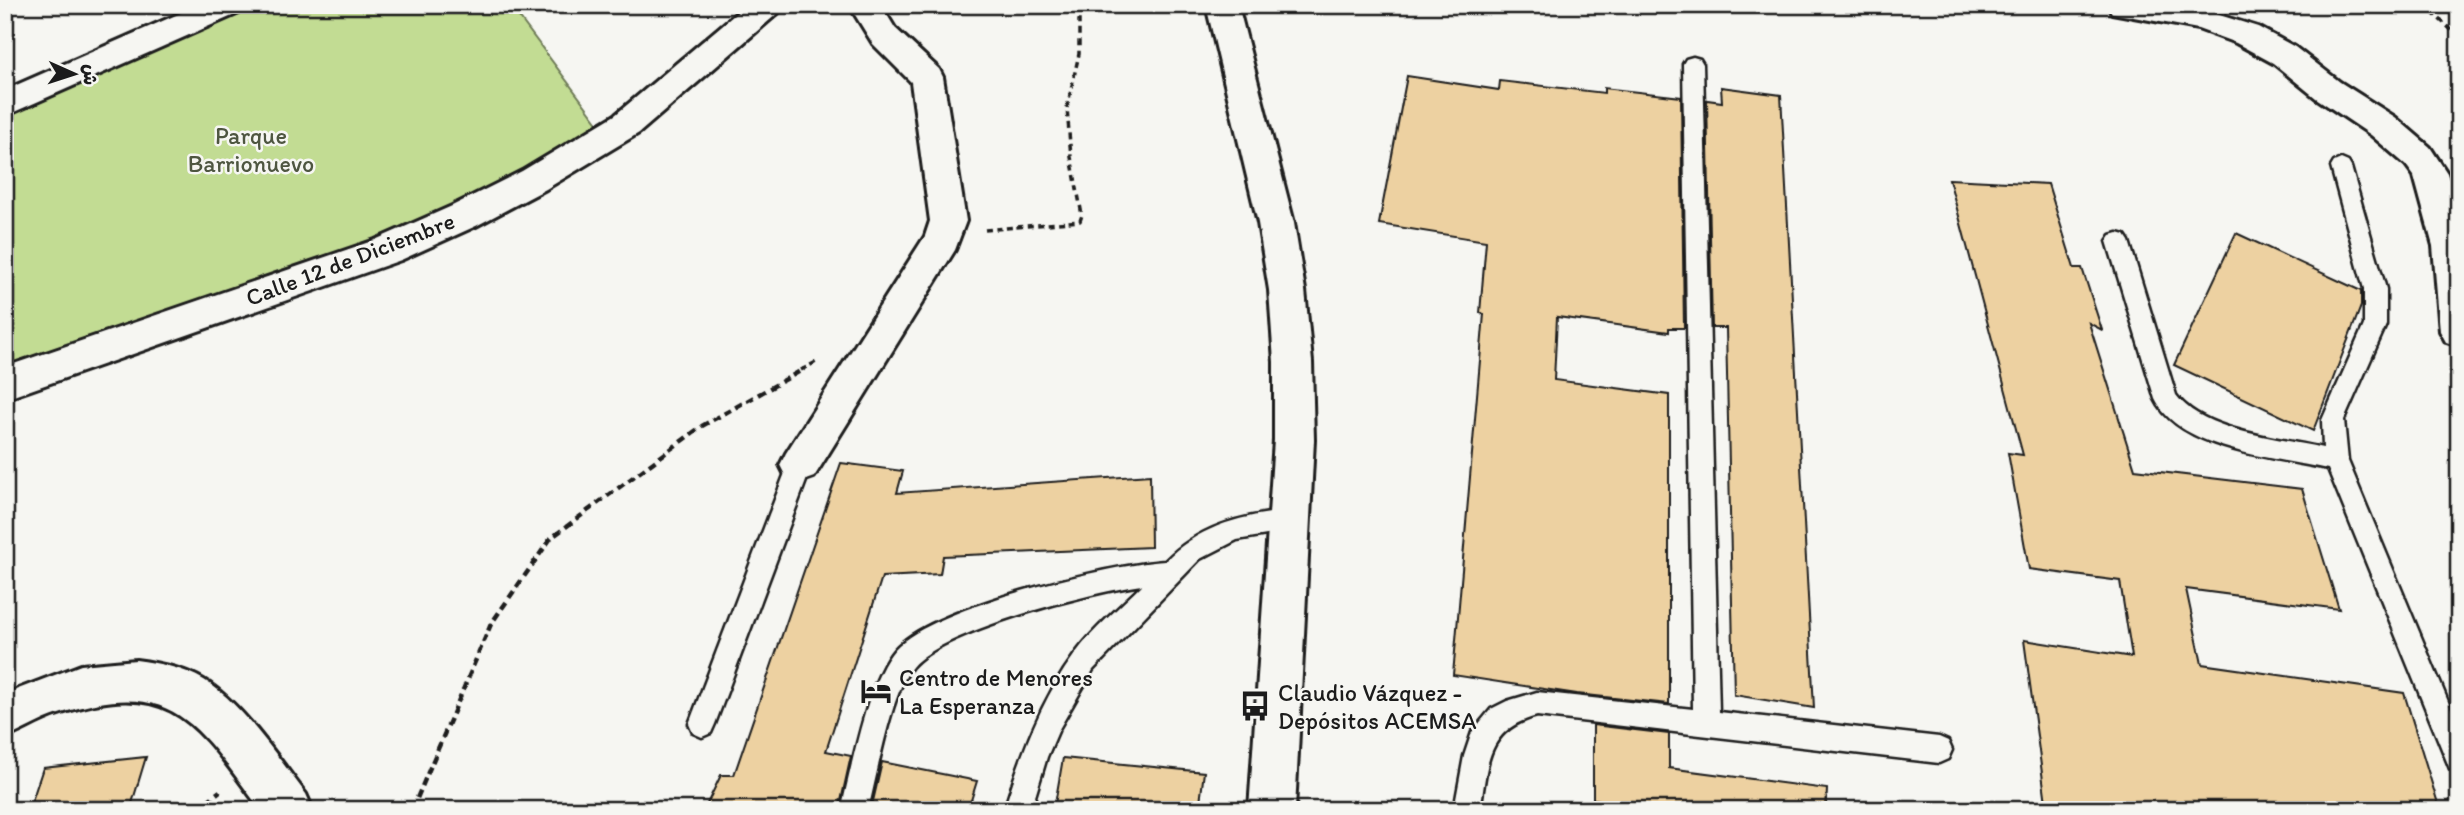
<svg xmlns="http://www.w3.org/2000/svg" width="2464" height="815" font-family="Itim,'Playpen Sans Arabic',sans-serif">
  <rect width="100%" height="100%" fill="#f6f6f2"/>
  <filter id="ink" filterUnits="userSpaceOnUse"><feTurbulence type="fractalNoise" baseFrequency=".0143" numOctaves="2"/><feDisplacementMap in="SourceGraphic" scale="14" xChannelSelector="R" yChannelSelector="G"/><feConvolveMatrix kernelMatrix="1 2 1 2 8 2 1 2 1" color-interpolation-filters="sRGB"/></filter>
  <g filter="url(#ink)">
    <!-- green -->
    <polygon fill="#c2dc93" stroke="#6f7c58" stroke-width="2" points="225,5 510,5 608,136 527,186 5,385 5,99"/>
    <!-- building -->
    <g fill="#edd1a1" stroke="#1c1c1c" stroke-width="2">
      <polygon points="1407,76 1499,90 1500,81 1604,93 1604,88 1681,97 1684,328 1669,328 1669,332 1557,317 1554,380 1669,395 1669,704 1577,694 1453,675 1484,314 1480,313 1486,241 1379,224"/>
      <polygon points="1721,87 1781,95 1814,708 1734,695 1726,328 1712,328 1707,100 1722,102"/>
      <polygon points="1949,179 2048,184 2074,268 2082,268 2102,330 2089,323 2135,469 2302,489 2339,609 2186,589 2202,664 2404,693 2440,810 2047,810 2024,640 2132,657 2120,581 2029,569 2008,453 2023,455"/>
      <polygon points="2236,233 2361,291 2361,306 2313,431 2174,365"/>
      <polygon points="841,463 903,471 897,493 1150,475 1151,547 943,556 940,574 882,577 826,751 851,756 839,810 704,810 721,775 734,775"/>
      <polygon points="1593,725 1669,734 1669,768 1827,789 1826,810 1674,810 1593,799"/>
      <polygon points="146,757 130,810 29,810 43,768"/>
      <polygon points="1063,758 1204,772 1199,810 1054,810"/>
      <polygon points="882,762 977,781 968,810 871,810"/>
    </g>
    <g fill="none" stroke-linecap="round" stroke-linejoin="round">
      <!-- lane casing -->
      <g stroke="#1c1c1c" stroke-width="5">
        <g id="lane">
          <path d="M1693 57 1700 59 1703 64 1719 712 1939 737 1948 741 1952 750 1948 759 1939 763 1537 716C1485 730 1488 764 1480 810H1454L1464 756 1472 732 1491 709 1507 701 1537 692 1693 709 1683 64 1686 59Z"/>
          <path d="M2341 159 2348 162 2351 167 2386 289V325L2344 420 2348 461 2459 728V773L2450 769 2328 469C2277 458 2179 450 2155 399L2107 241 2111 235 2118 233 2125 235 2129 241 2176 395C2203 432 2280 438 2323 448L2322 420 2364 325V289L2331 167 2334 162Z"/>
          <polygon points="800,455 808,458 812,465 715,724 711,733 702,737 693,733 689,724 788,465 792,458"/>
          <path d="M1288 511 1296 514 1300 522 1296 530 1237 540 1200 559 1093 670 1059 729 1047 757 1031 810H1004C1021 756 1040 701 1075 654 1093 629 1120 607 1142 585 1092 592 943 630 912 667 891 693 877 775 868 810H841C852 767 867 681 895 649 933 607 1107 565 1165 561 1198 527 1241 515 1288 511Z"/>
        </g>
      </g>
      <!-- street casing -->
      <g stroke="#1c1c1c" stroke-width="6">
        <g id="street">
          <polygon points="199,5 244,5 239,13 5,116 5,90"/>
          <polygon points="746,5 783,5 778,13 639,133 546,189 476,226 401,260 5,399 5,367 375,240 452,206 522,171 615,115"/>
          <polygon points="849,5 881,5 895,28 939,69 943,77 966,221 955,250 814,477 800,482 786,477 780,465 786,453 925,236 930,221 911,82 873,44"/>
          <polygon points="2107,5 2187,5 2258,27 2295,47 2340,82 2395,117 2430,147 2447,173 2459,212 2459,346 2446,342 2440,331 2433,246 2414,176 2406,165 2371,135 2316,98 2273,63 2236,43 2198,29 2112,13"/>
          <path d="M136 660C159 663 184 668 204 680 241 702 279 759 306 794L313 810H261C198 727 175 674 59 714 40 720 23 731 5 738V694L81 665Z"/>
        </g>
      </g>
      <!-- primary casing -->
      <g stroke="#1c1c1c" stroke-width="6">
        <polygon id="primary" points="1206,5 1238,5 1294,223 1305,290 1312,362 1314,440 1295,810 1249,810 1274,440 1274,362 1269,290 1258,223"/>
      </g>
      <!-- path-far1 -->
      <g stroke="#1c1c1c" stroke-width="3.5" stroke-dasharray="6 4.5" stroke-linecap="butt">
        <polyline points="2424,5 2459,37"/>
        <polyline points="985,230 1080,221 1082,215 1071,157 1067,108 1079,54 1079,5"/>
        <polyline points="801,370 818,361"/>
      </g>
      <!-- path -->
      <g stroke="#1c1c1c" stroke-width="4.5" stroke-dasharray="8 5" stroke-linecap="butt">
        <polyline points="174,810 180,804 185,810"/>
        <polyline points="196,810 220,791"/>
        <polyline points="412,810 491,624 551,538 702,426 804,369"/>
      </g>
      <!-- lane -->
      <use href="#lane" fill="#f6f6f2" fill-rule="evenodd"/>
      <!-- street -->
      <use href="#street" fill="#f6f6f2" fill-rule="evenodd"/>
      <!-- primary -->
      <use href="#primary" fill="#f6f6f2" fill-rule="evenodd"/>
    </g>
  </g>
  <!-- icons -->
  <defs>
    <g id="hotel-bare" transform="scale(2.415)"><path d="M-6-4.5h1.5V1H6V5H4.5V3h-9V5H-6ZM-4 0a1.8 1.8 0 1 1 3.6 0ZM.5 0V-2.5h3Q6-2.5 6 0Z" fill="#1c1c1c" stroke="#f6f6f2" stroke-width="2.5" paint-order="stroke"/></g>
    <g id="bus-bare" transform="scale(2.415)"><path d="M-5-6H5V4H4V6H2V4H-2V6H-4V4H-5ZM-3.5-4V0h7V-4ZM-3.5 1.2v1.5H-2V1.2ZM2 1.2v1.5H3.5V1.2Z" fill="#1c1c1c" stroke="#f6f6f2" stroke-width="2.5" paint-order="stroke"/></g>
  </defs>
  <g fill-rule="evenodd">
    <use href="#hotel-bare" x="876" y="691"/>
    <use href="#bus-bare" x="1255" y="706"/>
  </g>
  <g text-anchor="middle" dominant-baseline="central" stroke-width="5" stroke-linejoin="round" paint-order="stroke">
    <!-- park labels -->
    <g font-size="24" fill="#4e5640" stroke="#f6f6f2">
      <text x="251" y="135">Parque<tspan x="251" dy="28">Barrionuevo</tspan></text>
    </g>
    <!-- street labels -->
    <g font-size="24" fill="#1c1c1c" stroke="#f6f6f2">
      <text transform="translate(350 259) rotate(-21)">Calle 12 de Diciembre</text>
    </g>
    <!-- poi labels -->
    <g font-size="24" fill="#1c1c1c" stroke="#f6f6f2" text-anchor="start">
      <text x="899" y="677">Centro de Menores<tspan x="899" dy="28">La Esperanza</tspan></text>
      <text x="1278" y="692">Claudio Vázquez -<tspan x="1278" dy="28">Depósitos ACEMSA</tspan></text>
    </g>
  </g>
  <!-- margin -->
  <rect width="2464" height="815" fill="none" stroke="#f6f6f2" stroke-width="28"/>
  <rect x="14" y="14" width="2436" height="787" fill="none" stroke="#1c1c1c" stroke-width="2.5" filter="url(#ink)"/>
  <!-- north arrow -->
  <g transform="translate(74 74) rotate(93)" stroke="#f6f6f2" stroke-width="5" paint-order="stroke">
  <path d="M0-5L12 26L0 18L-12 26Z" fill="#1c1c1c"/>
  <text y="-10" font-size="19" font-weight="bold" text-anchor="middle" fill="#1c1c1c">ش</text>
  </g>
</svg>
